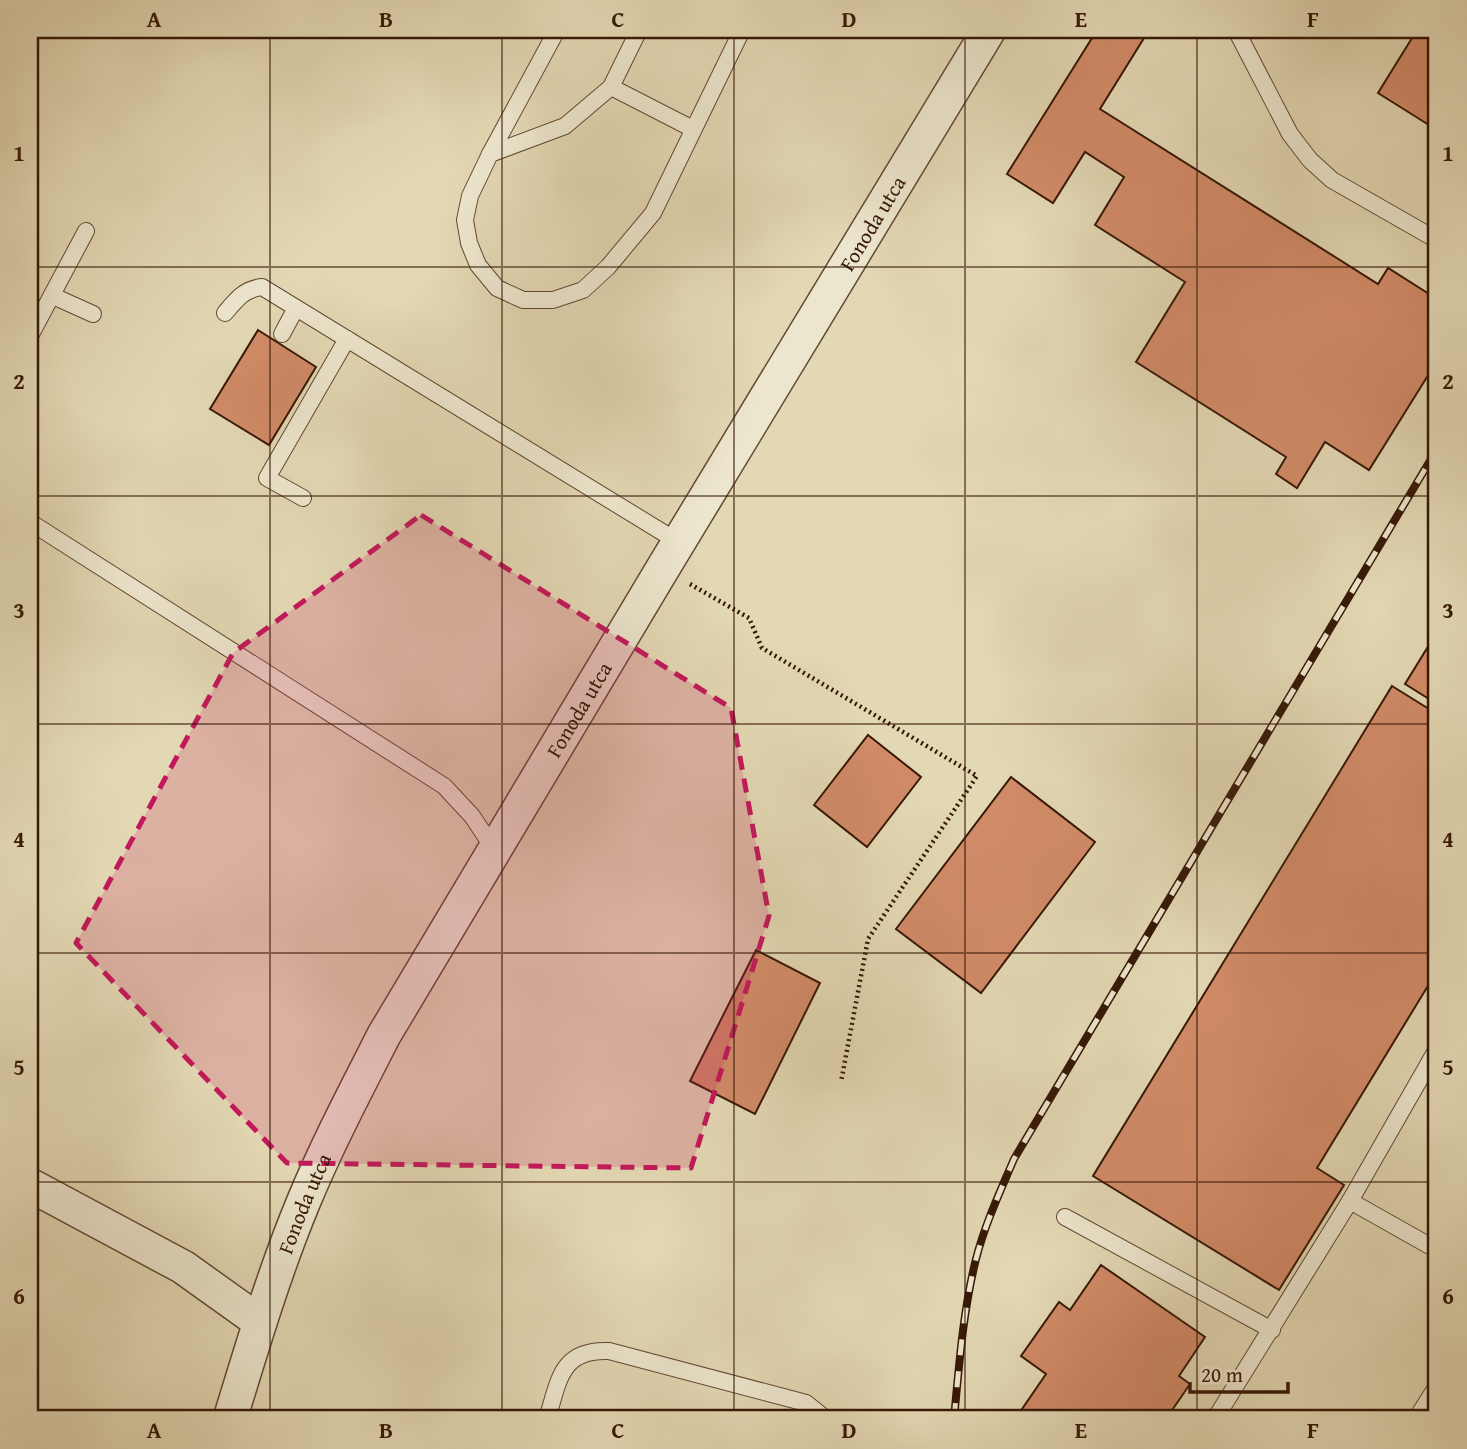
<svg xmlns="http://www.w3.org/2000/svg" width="1467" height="1449" font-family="'Gentium Book Plus',serif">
  <rect width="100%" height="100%" fill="#e3d8b4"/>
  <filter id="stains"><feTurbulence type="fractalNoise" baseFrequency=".00286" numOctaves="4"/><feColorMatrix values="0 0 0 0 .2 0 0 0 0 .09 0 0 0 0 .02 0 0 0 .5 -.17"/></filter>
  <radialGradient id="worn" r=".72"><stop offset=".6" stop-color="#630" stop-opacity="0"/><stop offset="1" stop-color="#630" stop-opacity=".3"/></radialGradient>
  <!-- building -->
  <g fill="#d28b68" stroke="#371806" stroke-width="2">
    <polygon points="1097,30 1149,30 1100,109 1378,284 1388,268 1437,299 1437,361 1369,470 1325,442 1297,488 1276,474 1286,457 1136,362 1185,282 1095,225 1124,177 1085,152 1053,203 1007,174"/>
    <polygon points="1417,30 1437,30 1437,130 1378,93"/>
    <polygon points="258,330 316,367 269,445 210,409"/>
    <polygon points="1437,632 1437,704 1405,684"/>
    <polygon points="1392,686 1437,714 1437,971 1317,1168 1344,1185 1279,1290 1093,1176"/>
    <polygon points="868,735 921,777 867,847 814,805"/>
    <polygon points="1011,777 1095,842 981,993 896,929"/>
    <polygon points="756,950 820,983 755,1114 690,1081"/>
    <polygon points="1101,1265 1205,1337 1179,1376 1190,1384 1166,1419 1031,1419 1020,1412 1046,1374 1021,1356 1059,1302 1070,1310"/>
  </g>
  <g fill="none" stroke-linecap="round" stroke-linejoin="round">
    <!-- service casing -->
    <g stroke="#624832" stroke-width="18">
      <g id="service">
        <polyline points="639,30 611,87 565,126 490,154 470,196 465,220 469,243 478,265 497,288 523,300 553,300 583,290 608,267 653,213 742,30"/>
        <polyline points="1236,30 1290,134 1310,160 1332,180 1437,240"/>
        <polyline points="611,87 693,129"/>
        <polyline points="490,154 557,30"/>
        <polyline points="53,296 93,314"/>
        <path d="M225 313C236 300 244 289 262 287L680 543"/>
        <polyline points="282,334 296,308"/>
        <polyline points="30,336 86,231"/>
        <polyline points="303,498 267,478 347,339"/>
        <polyline points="30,522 444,786 472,816 494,849"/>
        <polyline points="1350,1201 1437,1250"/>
        <polyline points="1065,1217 1272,1330"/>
        <path d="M547 1419C559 1381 560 1349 609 1351L806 1403 826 1419"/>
        <polyline points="1215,1419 1350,1201 1437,1049"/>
        <polyline points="1416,1419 1437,1386"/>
      </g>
    </g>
    <!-- minor casing -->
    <g stroke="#624832" stroke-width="36">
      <g id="minor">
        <polyline points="30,1185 183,1267 260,1322"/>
        <path id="s1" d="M230 1419C252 1347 274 1273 303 1203 327 1145 356 1090 384 1035L663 568 989 30"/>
      </g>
    </g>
    <!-- path -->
    <polyline stroke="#371806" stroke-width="4.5" stroke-dasharray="2 3.5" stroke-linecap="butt" points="690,584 749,618 762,648 977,776 868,939 841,1082"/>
    <!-- service -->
    <use href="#service" stroke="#ede6ce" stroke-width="16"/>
    <!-- minor -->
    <use href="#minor" stroke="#ede6ce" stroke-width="33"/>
    <!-- rail casing -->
    <g stroke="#371806" stroke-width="8">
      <path id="rail" d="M954 1419C959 1366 963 1311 976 1259 985 1224 1000 1192 1014 1159L1437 449"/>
    </g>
    <!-- rail -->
    <use href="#rail" stroke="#ede6ce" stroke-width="5" stroke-dasharray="16" stroke-linecap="butt"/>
  </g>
  <!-- marked area -->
  <path fill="#c2185b" fill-opacity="0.2" stroke="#c2185b" stroke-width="5" stroke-dasharray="14 9" stroke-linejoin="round" d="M421 515 731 708 769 916 691 1168 287 1163 76 943 233 653Z"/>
  <!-- grid -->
  <path fill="none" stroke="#371806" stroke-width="2" stroke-opacity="0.55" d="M270 30V1419M502 30V1419M734 30V1419M965 30V1419M1197 30V1419M30 267H1437M30 496H1437M30 724H1437M30 953H1437M30 1182H1437"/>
  <g text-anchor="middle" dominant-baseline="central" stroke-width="5" stroke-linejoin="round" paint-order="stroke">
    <!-- street labels -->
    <g font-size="21" fill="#371806" stroke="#ede6ce">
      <text stroke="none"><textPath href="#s1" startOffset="1362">Fonoda utca</textPath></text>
      <text stroke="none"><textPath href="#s1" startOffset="794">Fonoda utca</textPath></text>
      <text stroke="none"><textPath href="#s1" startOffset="228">Fonoda utca</textPath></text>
    </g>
  </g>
  <!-- margin -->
  <rect width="1467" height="1449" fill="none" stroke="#e3d8b4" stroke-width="77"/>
  <!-- scale -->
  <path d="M1190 1382v10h98v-10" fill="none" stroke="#371806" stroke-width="3.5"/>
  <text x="1201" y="1382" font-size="21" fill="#371806" stroke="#ede6ce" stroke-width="5" paint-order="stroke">20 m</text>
  <rect x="38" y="38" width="1390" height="1372" fill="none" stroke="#371806" stroke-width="2.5"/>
  <g font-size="23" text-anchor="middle" font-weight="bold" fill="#371806">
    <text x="154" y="27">A</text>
    <text x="386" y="27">B</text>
    <text x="618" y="27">C</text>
    <text x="849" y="27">D</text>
    <text x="1081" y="27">E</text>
    <text x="1313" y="27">F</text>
    <text x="19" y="161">1</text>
    <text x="1448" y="161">1</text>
    <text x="19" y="389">2</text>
    <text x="1448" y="389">2</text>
    <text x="19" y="618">3</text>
    <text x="1448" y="618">3</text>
    <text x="19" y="847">4</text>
    <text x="1448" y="847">4</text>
    <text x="19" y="1075">5</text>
    <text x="1448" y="1075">5</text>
    <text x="19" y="1304">6</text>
    <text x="1448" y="1304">6</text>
    <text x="154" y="1438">A</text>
    <text x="386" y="1438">B</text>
    <text x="618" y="1438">C</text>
    <text x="849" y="1438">D</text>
    <text x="1081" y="1438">E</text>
    <text x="1313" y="1438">F</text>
  </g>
  <rect width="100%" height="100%" filter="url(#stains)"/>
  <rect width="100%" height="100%" fill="url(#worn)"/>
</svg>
